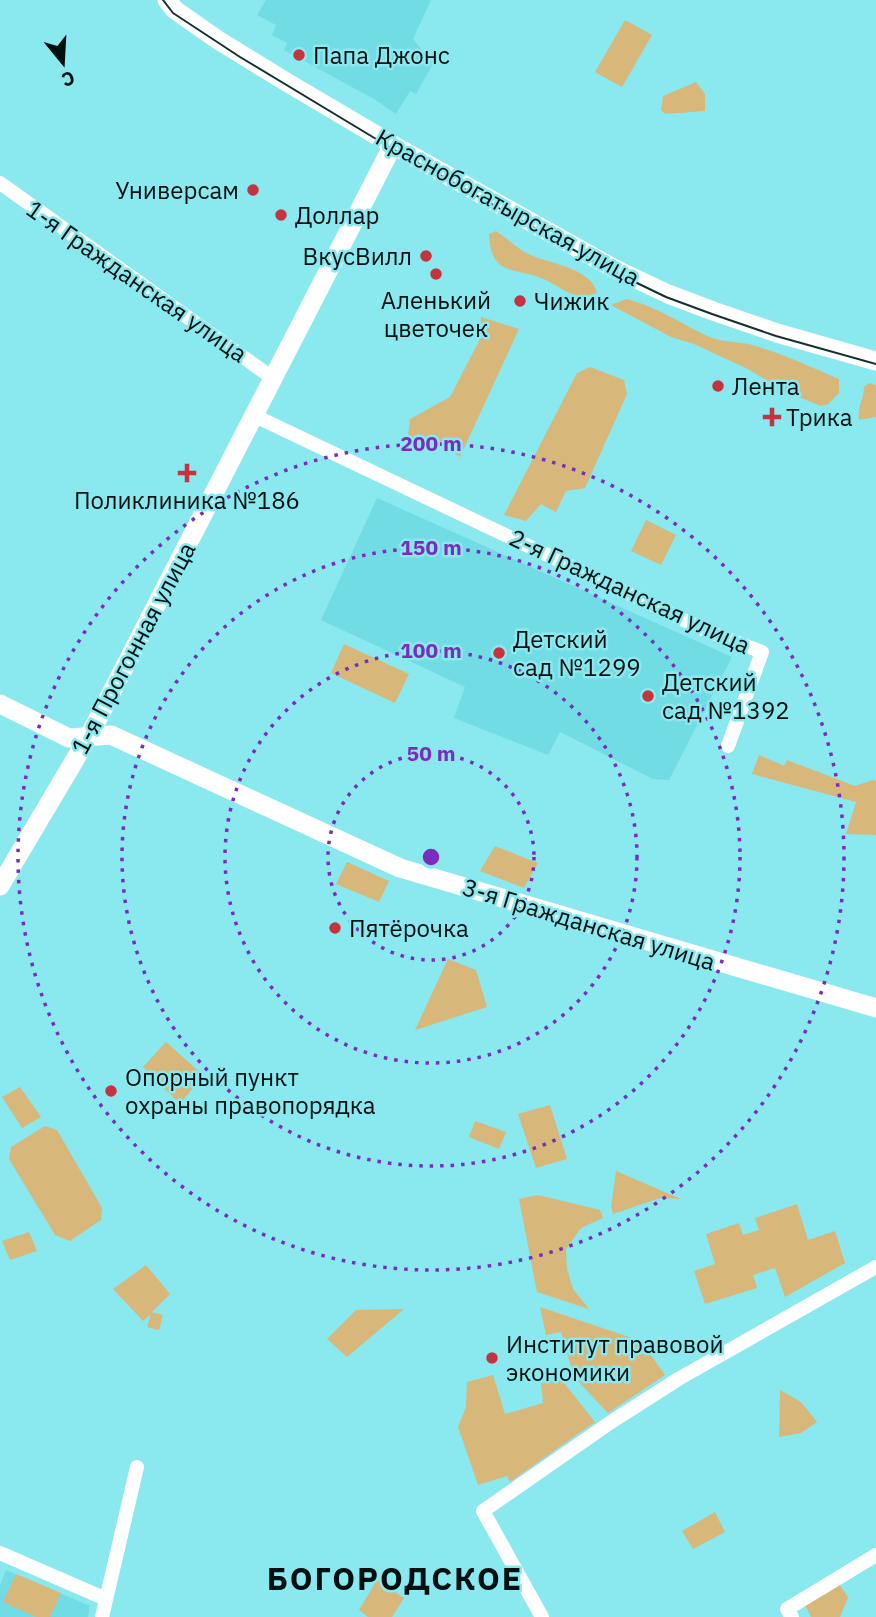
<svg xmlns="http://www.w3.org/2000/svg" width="876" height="1617" font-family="'IBM Plex Sans',sans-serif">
  <rect width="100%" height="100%" fill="#8ae8ef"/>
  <!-- built -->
  <g fill="#72dce4">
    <polygon points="266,0 431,0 413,39 433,64 416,94 410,91 396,114 374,99 284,50 287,43 272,35 276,25 257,15"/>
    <polygon points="377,498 732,657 669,780 653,779 560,732 548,755 454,718 465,687 321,620"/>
    <polygon points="6,1570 90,1606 88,1617 0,1617 0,1585"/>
  </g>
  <!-- green -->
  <g fill="#d8b77b">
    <polygon points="625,20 652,35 622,87 595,72"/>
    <polygon points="696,82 705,94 705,111 665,114 661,110 663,96"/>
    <path d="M496 231C508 239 520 251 533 256 552 264 592 269 597 293 571 302 564 287 541 278 511 267 491 275 489 234Z"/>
    <path d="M626 299C659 307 680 324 710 337 724 343 738 341 752 345 781 353 811 367 839 379V393L828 404 821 406 786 392 748 369 694 344 671 337 611 305Z"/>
    <polygon points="481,317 519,329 460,457 440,443 408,436 410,419 450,397 480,339"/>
    <polygon points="590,367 624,380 627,394 585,488 566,491 556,512 541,504 526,521 504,515 577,373"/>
    <path d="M869 383 876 385V417L859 420C857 405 864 400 864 387Z"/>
    <polygon points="646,520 676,535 661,565 631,551"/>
    <polygon points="344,644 409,674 395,703 331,673"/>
    <polygon points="759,755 784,766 787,760 855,786 873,780 876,781 876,835 846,834 856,802 752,774"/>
    <polygon points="495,846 538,863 524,888 480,871"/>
    <polygon points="347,862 389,881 379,902 336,884"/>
    <polygon points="448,959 476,970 487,1007 415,1030"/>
    <polygon points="166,1042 203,1075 180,1104 143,1067"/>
    <polygon points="20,1087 41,1117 22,1128 2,1097"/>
    <polygon points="550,1105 567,1159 536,1168 518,1114"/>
    <polygon points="475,1121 506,1132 499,1149 469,1137"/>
    <polygon points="45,1126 57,1130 102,1208 101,1220 70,1241 55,1235 9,1159 11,1147"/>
    <polygon points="616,1171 681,1199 660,1198 613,1214 611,1207"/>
    <polygon points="538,1195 600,1210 603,1218 581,1228 566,1249 567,1269 573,1289 589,1309 537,1292 519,1199"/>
    <polygon points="797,1204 808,1240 835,1231 845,1263 785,1297 775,1268 753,1275 757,1288 705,1304 694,1271 715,1264 706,1234 739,1223 743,1235 759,1230 755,1218"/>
    <polygon points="29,1232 37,1251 10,1260 2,1241"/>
    <polygon points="146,1265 170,1294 152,1312 163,1315 159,1330 147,1327 151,1314 143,1321 113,1289"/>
    <polygon points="540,1307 641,1341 665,1375 608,1413 574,1377 561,1332 546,1335"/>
    <polygon points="404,1309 347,1357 327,1339 356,1310"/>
    <polygon points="493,1375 505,1414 543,1403 541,1383 561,1379 595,1422 510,1482 507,1476 478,1485 458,1427 466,1407 467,1382"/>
    <polygon points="780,1390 801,1402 817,1422 801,1433 779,1437"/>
    <polygon points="715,1512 725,1532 693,1549 682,1531"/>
    <polygon points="16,1574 61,1593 50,1617 36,1617 3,1602"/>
    <polygon points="377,1580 404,1598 392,1617 368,1617 359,1610"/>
    <polygon points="839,1584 848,1597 840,1617 811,1617 805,1605"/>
  </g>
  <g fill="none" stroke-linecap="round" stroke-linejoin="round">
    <!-- street -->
    <g stroke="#fff" stroke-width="14">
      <polyline points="0,183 274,379"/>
      <polyline points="255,416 707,631 762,652 728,746"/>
      <polyline points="0,1553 106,1599"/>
      <polyline points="102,1617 137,1467"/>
      <polyline points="542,1617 483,1511 611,1422 680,1378 876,1267"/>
      <polyline points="792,1617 787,1609 876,1555"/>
    </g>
    <!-- secondary -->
    <g stroke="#fff" stroke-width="19">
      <polyline points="167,0 175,10 218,40 288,83 393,145 615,269 668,294 713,311 777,333 876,361"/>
      <polyline points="0,704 69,738 111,735 400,868 876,1008"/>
      <polyline points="0,886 89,736 393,145"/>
    </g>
    <!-- tram -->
    <polyline stroke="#153032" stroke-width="2" points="163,0 173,13 240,57 391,148 608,269 666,297 712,314 776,336 876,364"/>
  </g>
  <!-- distance rings -->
  <g fill="none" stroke="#7b2cbf" stroke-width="3.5" stroke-dasharray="3.5 7">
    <circle cx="431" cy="857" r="103"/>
    <circle cx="431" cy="857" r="206"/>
    <circle cx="431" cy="857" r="309"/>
    <circle cx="431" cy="857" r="413"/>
  </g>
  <!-- markers -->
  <g fill="#c4343f" stroke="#8ae8ef" stroke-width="2.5">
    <circle cx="299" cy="55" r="7"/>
    <circle cx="253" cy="190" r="7"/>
    <circle cx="281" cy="215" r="7"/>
    <circle cx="426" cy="256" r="7"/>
    <circle cx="436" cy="274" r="7"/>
    <circle cx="520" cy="301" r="7"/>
    <circle cx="718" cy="386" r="7"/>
    <path d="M768.5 406.5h7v7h7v7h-7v7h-7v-7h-7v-7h7z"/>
    <path d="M183.5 462.5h7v7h7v7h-7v7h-7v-7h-7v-7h7z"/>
    <circle cx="499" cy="653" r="7"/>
    <circle cx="648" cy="696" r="7"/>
    <circle cx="335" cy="928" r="7"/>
    <circle cx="111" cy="1091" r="7"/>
    <circle cx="492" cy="1358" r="7"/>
  </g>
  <g text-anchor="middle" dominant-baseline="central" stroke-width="5" stroke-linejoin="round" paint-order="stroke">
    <!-- poi labels -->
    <g font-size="24" fill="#000f10" stroke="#8ae8ef" text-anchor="start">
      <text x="313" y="55">Папа Джонс</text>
      <text x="239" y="190" text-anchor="end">Универсам</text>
      <text x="295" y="215">Доллар</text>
      <text x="412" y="256" text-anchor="end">ВкусВилл</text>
      <text x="436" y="300" text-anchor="middle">Аленький<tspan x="436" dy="28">цветочек</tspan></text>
      <text x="534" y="301">Чижик</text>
      <text x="732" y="386">Лента</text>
      <text x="786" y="417">Трика</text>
      <text x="187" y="500" text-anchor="middle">Поликлиника №186</text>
      <text x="513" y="639">Детский<tspan x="513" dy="28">сад №1299</tspan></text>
      <text x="662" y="682">Детский<tspan x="662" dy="28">сад №1392</tspan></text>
      <text x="349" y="928">Пятёрочка</text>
      <text x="125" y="1077">Опорный пункт<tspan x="125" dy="28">охраны правопорядка</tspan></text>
      <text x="506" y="1344">Институт правовой<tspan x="506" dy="28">экономики</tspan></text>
    </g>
    <!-- street labels -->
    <g font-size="24" fill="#000f10" stroke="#8ae8ef">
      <text transform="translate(508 207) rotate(29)">Краснобогатырская улица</text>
      <text transform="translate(137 281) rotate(35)">1-я Гражданская улица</text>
      <text transform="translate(630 591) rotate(25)">2-я Гражданская улица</text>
      <text transform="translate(133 648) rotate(-62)">1-я Прогонная улица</text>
      <text transform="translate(589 924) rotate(17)">3-я Гражданская улица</text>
    </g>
    <!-- district labels -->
    <g font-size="32" font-weight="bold" letter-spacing="2" fill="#000f10" stroke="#8ae8ef">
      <text x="395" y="1578">БОГОРОДСКОЕ</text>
    </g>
  </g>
  <circle cx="431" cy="857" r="10" fill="#7b2cbf" stroke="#8ae8ef" stroke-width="3.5"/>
  <g font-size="21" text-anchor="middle" font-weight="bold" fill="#7b2cbf" stroke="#8ae8ef" stroke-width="5" stroke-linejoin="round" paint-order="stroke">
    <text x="431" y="451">200 m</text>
    <text x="431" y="555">150 m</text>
    <text x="431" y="658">100 m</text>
    <text x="431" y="761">50 m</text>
  </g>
  <!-- north arrow -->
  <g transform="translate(63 63) rotate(162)" stroke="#8ae8ef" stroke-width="5" paint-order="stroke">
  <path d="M0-5L12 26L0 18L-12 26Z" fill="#000f10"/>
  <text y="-10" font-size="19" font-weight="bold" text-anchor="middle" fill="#000f10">С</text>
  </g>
</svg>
